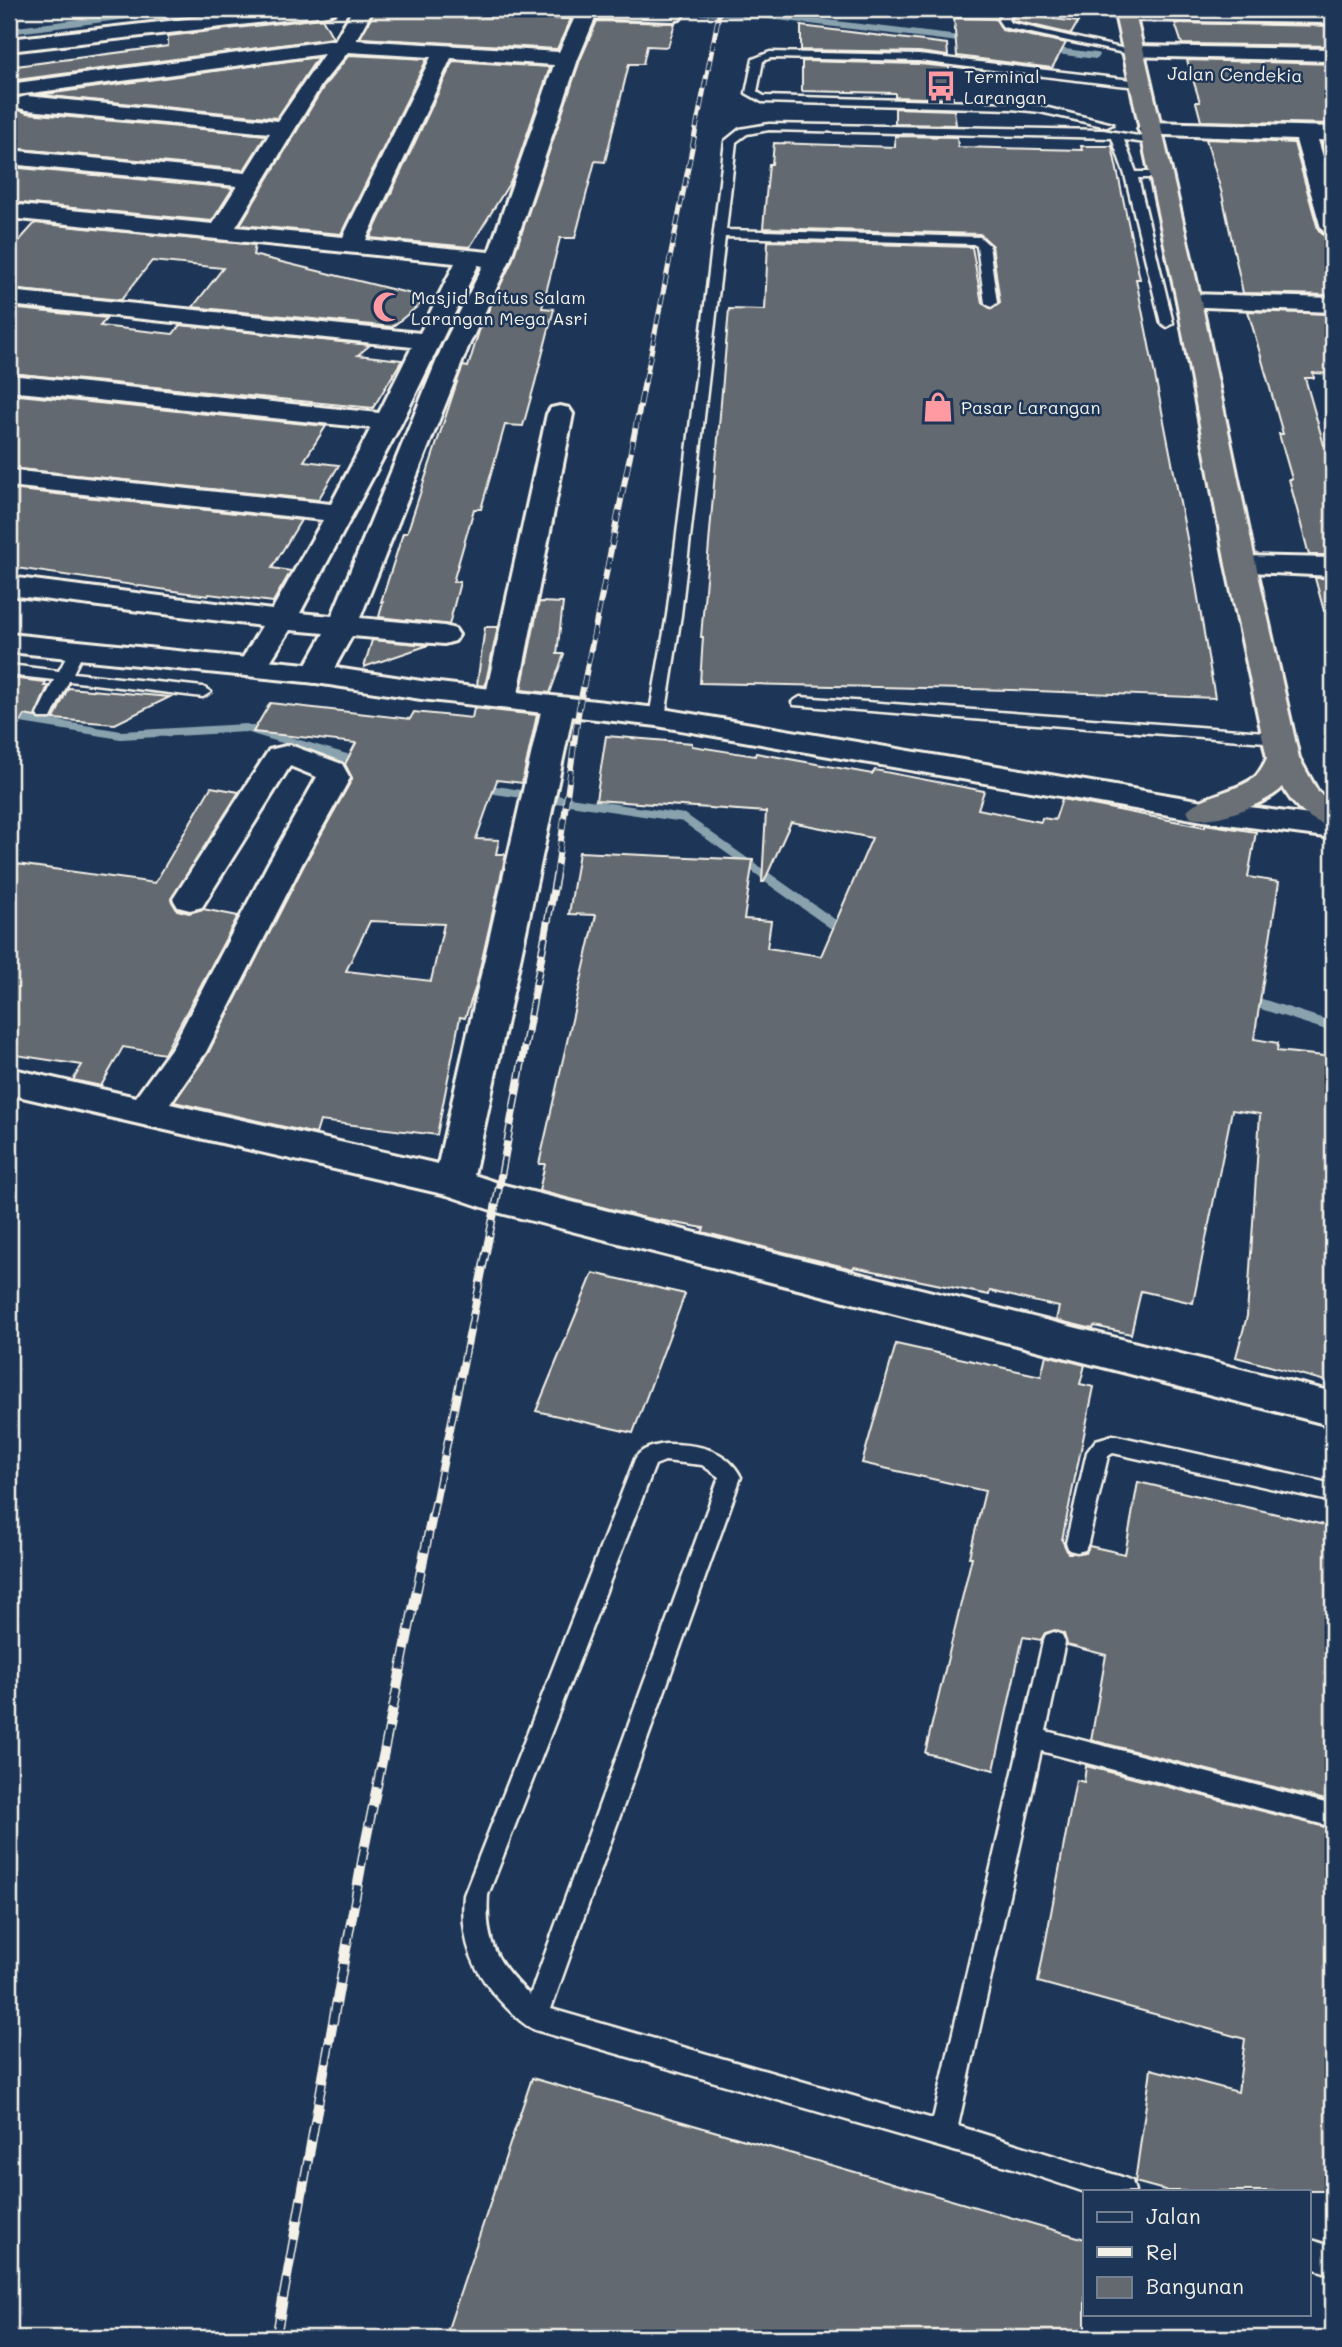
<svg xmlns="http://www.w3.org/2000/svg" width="1342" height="2347" font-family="Mali,sans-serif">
  <rect width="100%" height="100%" fill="#1d3557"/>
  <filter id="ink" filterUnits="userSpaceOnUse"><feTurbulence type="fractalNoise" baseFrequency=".0143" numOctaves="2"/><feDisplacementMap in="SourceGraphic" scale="14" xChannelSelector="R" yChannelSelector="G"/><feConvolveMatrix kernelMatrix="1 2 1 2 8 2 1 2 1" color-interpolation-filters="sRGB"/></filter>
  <g filter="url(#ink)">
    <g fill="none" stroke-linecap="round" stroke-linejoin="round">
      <!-- stream-far2 -->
      <g stroke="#89a2ae" stroke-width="6">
        <polyline points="639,9 761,15 967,40"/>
        <polyline points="9,31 182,9"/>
        <polyline points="1049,50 1096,56"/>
      </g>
      <!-- stream-far1 -->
      <g stroke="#89a2ae" stroke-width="8">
        <polyline points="9,717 121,735 246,728 360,762"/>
        <polyline points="482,788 684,818 767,877"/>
      </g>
      <!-- stream -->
      <g stroke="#89a2ae" stroke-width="10">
        <polyline points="765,876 833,924 848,930"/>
        <polyline points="1249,1000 1333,1027"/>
      </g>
    </g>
    <!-- building -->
    <g fill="#64696f" stroke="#f4f1e8" stroke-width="2" fill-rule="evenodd">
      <polygon points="376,9 520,18 571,19 557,49 360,38"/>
      <polygon points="1022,15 1078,22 1071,34 1011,20 1014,16"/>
      <polygon points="322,18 333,38 9,81 9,67 168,46 168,36"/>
      <polygon points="954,18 996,19 1002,30 1066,43 1052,68 957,56"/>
      <polygon points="597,21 675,23 668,47 647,46 643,64 629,64 605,162 595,161 575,238 560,238 542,308 554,309 535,383 523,426 505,425 481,509 474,509 453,582 460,582 449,625 379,617 383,602 381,602 403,533 407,533 459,376 463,366 468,367 480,328 512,261 580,60"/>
      <polygon points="1175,23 1333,26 1333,46 1182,44"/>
      <polygon points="801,26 947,44 948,56 919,52 801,50"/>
      <polygon points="349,55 427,59 341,234 240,225 324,86"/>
      <polygon points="318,57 277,118 39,95"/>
      <polygon points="1187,60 1333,64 1333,124 1201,121 1196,102 1200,102"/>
      <polygon points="453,61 550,67 512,179 470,247 370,238"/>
      <polygon points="802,61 919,64 949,67 953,99 895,97 895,93 802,91"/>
      <polygon points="9,98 16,98 14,104 17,109 27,113 266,135 244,170 9,148"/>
      <polygon points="895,108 954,110 956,125 895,124"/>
      <polygon points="895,136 957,137 958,147 1082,150 1081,146 1112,146 1140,279 1136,279 1194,574 1215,698 1011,690 700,683 703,637 701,637 729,309 765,310 768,241 972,247 982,303 992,309 1000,303 992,245 980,234 763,228 769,164 772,164 774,143 895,147"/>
      <polygon points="1206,139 1294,143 1318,229 1324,236 1333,237 1333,283 1326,283 1330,295 1243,293 1222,194"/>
      <polygon points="1322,143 1333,143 1333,182"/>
      <polygon points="9,167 233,188 212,221 9,202"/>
      <polygon points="35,223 255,245 253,255 428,298 392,327 193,307 223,268 152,261 121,300 9,289 9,252"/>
      <polygon points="9,308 107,318 100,326 173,334 180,325 370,345 358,355 402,360 373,408 9,373"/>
      <polygon points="1248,311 1333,314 1333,374 1313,373 1314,378 1305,378 1324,445 1333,445 1333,555 1309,555 1289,479 1292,479 1279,434 1283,434"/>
      <polygon points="9,394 326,426 304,461 339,465 318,500 9,468"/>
      <polygon points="9,489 301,520 272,568 291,571 273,602 209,594 208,596 9,567"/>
      <polygon points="1315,578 1333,578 1333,609 1324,611"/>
      <polygon points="539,602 563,603 557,654 564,654 550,693 521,690"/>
      <polygon points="485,627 498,627 485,686 477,685"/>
      <polygon points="372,640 429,645 364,667"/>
      <polygon points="9,678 46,682 44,686 48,686 35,717 25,715 9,741"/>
      <polygon points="68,688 170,697 115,724 54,719"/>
      <path d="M270 703 410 719 414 712 472 718 474 708 537 715 522 783 497 780 476 839 499 840 496 854H506L476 986 465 1018 460 1017 437 1135 320 1121 316 1134 174 1102 208 1053 304 865 352 779 345 764 356 743 253 732ZM370 921 444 924 431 981 346 971Z"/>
      <polygon points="606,736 692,743 692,746 755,756 756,753 872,774 875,770 984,791 978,809 1041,822 1042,818 1055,820 1062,799 1205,827 1205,824 1256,832 1248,877 1279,882 1254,1039 1278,1043 1277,1051 1333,1057 1333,1383 1236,1357 1247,1316 1260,1114 1232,1110 1193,1303 1141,1291 1131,1334 1094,1326 1093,1329 1056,1320 1059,1307 990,1291 989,1295 854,1267 853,1269 702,1232 704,1228 641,1217 539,1191 545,1164 539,1164 596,915 569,914 579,852 753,860 744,919 771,921 767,948 821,956 872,838 791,822 764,882 762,882 766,812 596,800"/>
      <polygon points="211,787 239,792 171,900 177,910 189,913 203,909 238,916 164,1054 123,1047 101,1086 73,1080 82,1065 9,1054 9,863 155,883"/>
      <polygon points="593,1273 685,1294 633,1433 536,1411"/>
      <polygon points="896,1344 1041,1376 1046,1355 1085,1365 1080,1384 1094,1387 1062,1540 1068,1553 1086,1553 1089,1546 1125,1554 1138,1482 1333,1527 1333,1802 1091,1740 1106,1655 1067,1645 1064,1634 1055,1630 1045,1633 1041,1640 1023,1637 994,1770 925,1753 972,1557 969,1557 985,1491 862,1463"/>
      <polygon points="1086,1766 1333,1829 1333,2191 1168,2191 1135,2182 1151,2069 1238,2092 1245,2039 1038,1982 1076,1780 1084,1782"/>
      <polygon points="532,2078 1085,2239 1085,2338 445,2338"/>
    </g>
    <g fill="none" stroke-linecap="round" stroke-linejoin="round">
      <!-- service casing -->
      <g stroke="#f4f1e8" stroke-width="5">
        <g id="service">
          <polygon points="1005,9 1128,12 1128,16 1124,17 1024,12 1012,14 1008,20 1011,23 1138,52 1133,55 1003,27 998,20"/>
          <polygon points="770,52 919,55 1140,81 1145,84 1140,87 1118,85 919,61 771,58 763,61 757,92 764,96 1011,103 1040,106 1113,124 1107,127 1040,112 1011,109 762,102 746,93 753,59"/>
          <polygon points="769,124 1103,130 1156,139 1158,141 1152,144 1124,140 1136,172 1160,172 1166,175 1160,178 1138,178 1173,323 1167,327 1161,323 1125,175 1112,138 769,130 747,134 736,142 726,230 980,237 989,245 997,303 991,307 985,303 977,246 973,244 725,237 681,615 665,717 657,722 649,717 667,615 725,141 740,129"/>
          <polygon points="76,646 84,651 73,673 203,687 211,692 203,697 69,681 51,718 39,718 37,715 54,680 9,675 9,665 59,671 71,648"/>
          <polygon points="800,697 1278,733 1286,738 1278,743 794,705 792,702"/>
          <polygon points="1113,1435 1333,1484 1333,1502 1113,1453 1108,1456 1088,1543 1085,1550 1077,1552 1069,1550 1066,1543 1087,1452 1096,1440"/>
          <path d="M665 1444C695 1444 727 1448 741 1477L551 2009 933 2119 1043 1642 1046 1635 1054 1632 1062 1635 1065 1642 1046 1731 1333 1805V1827L1041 1751 958 2126 1122 2177 1132 2181 1135 2191 1085 2192 1013 2168 535 2030C523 2025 514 2015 505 2006 473 1974 460 1940 464 1895L635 1459C641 1448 654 1446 665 1444ZM665 1461 702 1465 719 1477 530 1995C496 1962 485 1944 488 1895L655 1465Z"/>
          <polygon points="1309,2239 1333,2247 1333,2275 1309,2267"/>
        </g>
      </g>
      <!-- minor casing -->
      <g stroke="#f4f1e8" stroke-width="6">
        <g id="minor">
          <polygon points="275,9 337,9 334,13 327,15 9,51 9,39"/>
          <path d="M353 9H373L356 40 559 52 575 17 520 15 513 13 510 9H670L680 11 683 15 680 19 673 21 595 18 578 59 510 260 469 345 360 618 444 626 455 629 459 635 455 641 444 644 352 636 327 681 316 683 305 681 301 674 324 633 290 630 263 673 252 676 241 673 237 667 262 626 9 595V577L272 610 323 520 9 486V470L331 504 371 428 9 391V375L379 413 412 347 9 305V291L420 333 455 263 9 218V204L213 224 237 186 9 164V150L245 173 270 133 27 110 19 108 16 103 19 98 27 96 278 121 324 54 9 96V84L335 40ZM348 52 431 57 343 237 236 227 322 84ZM451 58 554 65 489 252 366 240ZM478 265 483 266 443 345 332 616 300 613 402 422Z"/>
          <polygon points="1120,9 1333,11 1333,23 1124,20 1117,18 1114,14"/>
          <polygon points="1133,46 1333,49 1333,61 1126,56 1123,52 1126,48"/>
          <polygon points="1149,122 1333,127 1333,141 1318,140 1333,190 1333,235 1325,233 1321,228 1296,140 1141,134 1138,129 1141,124"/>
          <polygon points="1189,294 1333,298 1333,312 1180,306 1177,301 1180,296"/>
          <polygon points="560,406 569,408 573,414 517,699 512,706 501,708 490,706 485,699 547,414 551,408"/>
          <polygon points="1241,556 1333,558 1333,576 1231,571 1226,565 1231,559"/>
          <polygon points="558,698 569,700 574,707 474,1175 504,1185 1333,1392 1333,1426 497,1212 447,1195 9,1094 9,1068 136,1097 173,1046 268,864 317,777 290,766 202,907 190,910 178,907 173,899 269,750 290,745 342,764 350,778 302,864 206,1052 170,1104 438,1164 542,707 547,700"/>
        </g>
      </g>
      <!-- secondary casing -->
      <g stroke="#f4f1e8" stroke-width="6">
        <polygon id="secondary" points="9,634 316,665 421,681 657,708 1203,801 1333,818 1333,838 1203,821 657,726 421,699 316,683 9,652"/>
      </g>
      <!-- trunk casing -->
      <g stroke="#f4f1e8" stroke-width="6">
        <path id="trunk" d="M1114 9H1134L1201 301 1256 565 1299 758 1318 792 1333 802V827C1311 822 1293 807 1283 787 1267 804 1214 824 1191 818L1187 811C1196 797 1239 791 1255 777 1260 773 1264 764 1267 758L1226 565 1177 301Z"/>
      </g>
      <!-- service -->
      <use href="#service" fill="#1d3557" fill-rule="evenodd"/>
      <!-- minor -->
      <use href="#minor" fill="#1d3557" fill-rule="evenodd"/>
      <!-- secondary -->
      <use href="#secondary" fill="#1d3557" fill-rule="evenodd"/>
      <!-- trunk -->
      <use href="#trunk" fill="#6b6f75" fill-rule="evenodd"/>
      <!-- rail-far3 casing -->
      <g stroke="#f4f1e8" stroke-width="5">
        <polyline id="rail-far3" points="645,383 720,9"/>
      </g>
      <!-- rail-far2 casing -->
      <g stroke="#f4f1e8" stroke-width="6">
        <polyline id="rail-far2" points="556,877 579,708 645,381"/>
      </g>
      <!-- rail-far1 casing -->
      <g stroke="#f4f1e8" stroke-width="8">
        <polyline id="rail-far1" points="432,1518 497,1198 556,876"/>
      </g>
      <!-- rail casing -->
      <g stroke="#f4f1e8" stroke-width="10">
        <polyline id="rail" points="276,2338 364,1850 432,1516"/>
      </g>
      <!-- rail-far3 -->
      <use href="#rail-far3" stroke="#1d3557" stroke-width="3.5" stroke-dasharray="10" stroke-linecap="butt"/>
      <!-- rail-far2 -->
      <use href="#rail-far2" stroke="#1d3557" stroke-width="4.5" stroke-dasharray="12" stroke-linecap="butt"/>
      <!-- rail-far1 -->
      <use href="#rail-far1" stroke="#1d3557" stroke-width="5" stroke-dasharray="16" stroke-linecap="butt"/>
      <!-- rail -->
      <use href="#rail" stroke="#1d3557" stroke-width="7" stroke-dasharray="20" stroke-linecap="butt"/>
    </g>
  </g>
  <!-- icons -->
  <defs>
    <g id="bus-bare" transform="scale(2.415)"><path d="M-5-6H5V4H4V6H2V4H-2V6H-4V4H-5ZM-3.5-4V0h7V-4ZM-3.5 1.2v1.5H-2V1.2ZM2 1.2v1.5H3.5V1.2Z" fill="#ff9aa2" stroke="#1d3557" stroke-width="2.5" paint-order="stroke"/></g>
    <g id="mosque-bare" transform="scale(2.415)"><path d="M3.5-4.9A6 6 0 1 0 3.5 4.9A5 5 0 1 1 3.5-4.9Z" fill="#ff9aa2" stroke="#1d3557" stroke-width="2.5" paint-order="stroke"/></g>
    <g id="shop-bare" transform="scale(2.415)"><path d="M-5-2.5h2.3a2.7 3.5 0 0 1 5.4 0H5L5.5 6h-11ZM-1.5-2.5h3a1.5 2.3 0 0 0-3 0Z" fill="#ff9aa2" stroke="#1d3557" stroke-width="2.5" paint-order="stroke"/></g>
  </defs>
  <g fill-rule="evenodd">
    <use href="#bus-bare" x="941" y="86"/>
    <use href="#mosque-bare" x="388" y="307"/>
    <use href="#shop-bare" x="938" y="407"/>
  </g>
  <g text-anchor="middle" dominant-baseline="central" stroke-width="5" stroke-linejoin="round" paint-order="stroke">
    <!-- far-street labels -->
    <g font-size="18" fill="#f4f1e8" stroke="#1d3557">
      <text transform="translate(1235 74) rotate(1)">Jalan Cendekia</text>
    </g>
    <!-- far-poi labels -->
    <g font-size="18" fill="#f4f1e8" stroke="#1d3557" text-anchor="start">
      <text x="964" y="76">Terminal<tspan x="964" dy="21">Larangan</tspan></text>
      <text x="411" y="297">Masjid Baitus Salam<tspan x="411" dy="21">Larangan Mega Asri</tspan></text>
      <text x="961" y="407">Pasar Larangan</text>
    </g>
  </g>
  <!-- margin -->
  <rect width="1342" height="2347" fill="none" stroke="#1d3557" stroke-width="35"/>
  <rect x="18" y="18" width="1307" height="2312" fill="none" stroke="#f4f1e8" stroke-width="2.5" filter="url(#ink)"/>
  <!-- legend -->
  <rect x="1083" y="2190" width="228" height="126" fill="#1d3557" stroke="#738091" stroke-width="2"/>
  <rect x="1097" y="2212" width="35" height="10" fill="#1d3557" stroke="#738091" stroke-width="2"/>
  <text x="1146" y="2224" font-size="21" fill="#f4f1e8">Jalan</text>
  <rect x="1097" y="2247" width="35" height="10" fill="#f4f1e8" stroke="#738091" stroke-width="2"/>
  <text x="1146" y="2260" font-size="21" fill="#f4f1e8">Rel</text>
  <rect x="1097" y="2277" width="35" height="21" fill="#64696f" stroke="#738091" stroke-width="2"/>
  <text x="1146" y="2294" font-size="21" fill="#f4f1e8">Bangunan</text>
</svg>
